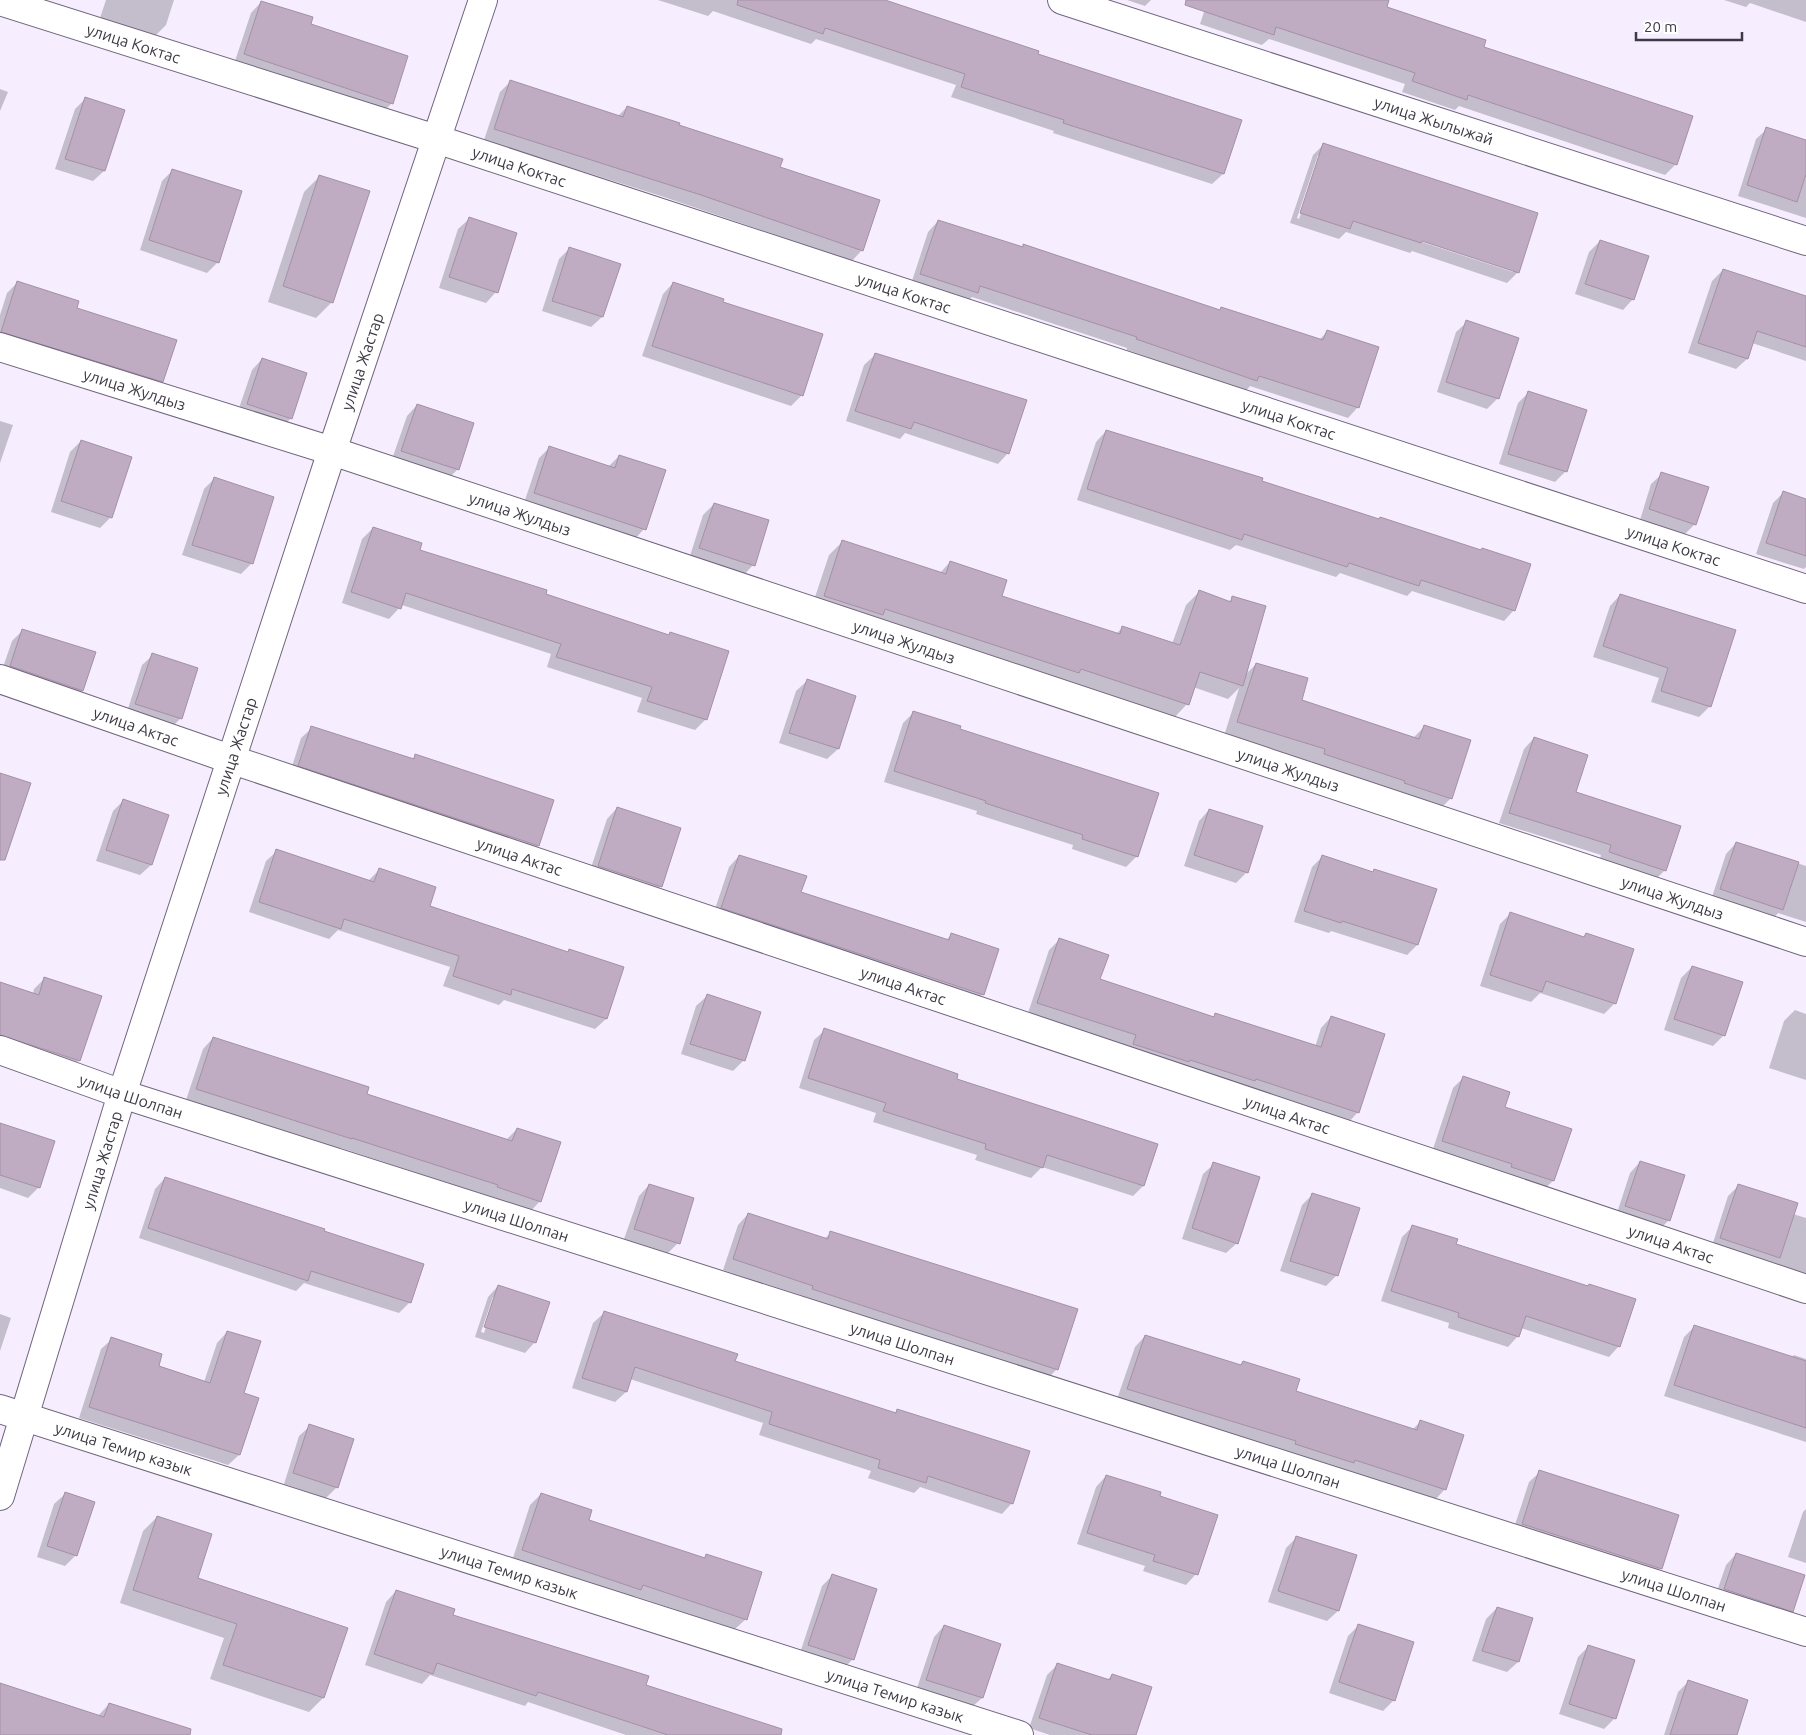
<svg xmlns="http://www.w3.org/2000/svg" width="1806" height="1735" font-family="Ubuntu,sans-serif">
  <rect width="100%" height="100%" fill="#f6eeff"/>
  <!-- shadow -->
  <g fill="#0003" fill-rule="evenodd">
    <polygon points="106,0 174,0 166,25 155,36 100,18"/>
    <polygon points="658,0 880,0 1036,55 1240,121 1223,174 1212,184 1053,133 1054,131 951,97 956,85 816,39 811,44 713,11 708,16"/>
    <polygon points="1127,0 1151,0 1145,6"/>
    <polygon points="1208,0 1388,0 1385,8 1483,48 1676,164 1665,175 1459,106 1455,110 1402,92 1405,84 1269,39 1262,45 1200,24"/>
    <polygon points="1724,0 1806,0 1806,22 1750,3 1746,7"/>
    <polygon points="261,2 309,25 392,103 381,114 234,64 251,13"/>
    <polygon points="510,82 617,117 627,107 677,126 778,168 862,250 852,261 664,197 484,140 500,92"/>
    <polygon points="0,89 8,92 0,111"/>
    <polygon points="85,99 123,111 104,171 93,181 55,169 75,109"/>
    <polygon points="1767,129 1806,141 1806,218 1738,196 1756,139"/>
    <path d="M1324 144 1518 272 1507 283 1412 251 1410 253 1346 232 1339 239 1290 223 1313 155ZM1318 155H1320L1299 219 1297 218ZM1417 237 1513 270V272L1416 240Z"/>
    <polygon points="173,170 218,262 207,273 140,250 162,181"/>
    <polygon points="320,176 332,302 316,318 268,302 304,192"/>
    <polygon points="469,219 496,292 486,303 439,288 458,229"/>
    <polygon points="938,221 1022,248 1024,246 1220,311 1319,340 1327,332 1358,407 1348,418 1250,386 1246,391 1127,350 1127,348 972,297 966,303 911,284 928,232"/>
    <polygon points="1600,241 1633,299 1623,310 1575,294 1589,252"/>
    <polygon points="569,249 619,265 602,317 591,327 542,311 559,259"/>
    <polygon points="1723,270 1806,296 1806,361 1752,343 1747,359 1736,369 1688,353 1712,281"/>
    <polygon points="18,282 75,309 162,381 151,392 0,345 0,315 7,293"/>
    <polygon points="673,283 722,303 802,395 791,406 642,356 663,294"/>
    <polygon points="1467,322 1498,398 1487,409 1437,392 1456,332"/>
    <polygon points="875,355 1008,453 998,464 905,433 900,439 846,421 864,365"/>
    <polygon points="262,359 291,418 281,429 237,414 252,370"/>
    <polygon points="1529,392 1566,471 1555,482 1499,464 1518,403"/>
    <polygon points="417,405 458,469 447,480 391,462 407,416"/>
    <polygon points="0,421 13,425 0,463"/>
    <polygon points="1106,431 1514,610 1504,621 1412,591 1407,596 1340,573 1336,577 1236,545 1230,550 1077,500 1096,442"/>
    <polygon points="81,441 111,517 100,528 51,512 70,452"/>
    <polygon points="549,448 608,467 619,456 644,529 634,540 524,503 539,458"/>
    <polygon points="1662,474 1695,524 1685,534 1640,520 1651,484"/>
    <polygon points="214,479 252,563 241,574 182,555 204,489"/>
    <polygon points="1784,492 1806,500 1806,567 1804,569 1756,554 1773,503"/>
    <polygon points="714,504 753,565 743,576 689,559 703,515"/>
    <polygon points="373,528 419,550 544,595 668,636 670,633 728,652 705,720 695,730 637,712 642,698 547,667 551,654 402,605 389,619 342,603 362,539"/>
    <polygon points="843,541 940,573 950,562 1000,597 1116,634 1123,627 1172,644 1186,605 1199,592 1228,602 1233,598 1244,676 1256,664 1300,701 1413,738 1424,727 1451,798 1437,812 1311,768 1313,762 1224,736 1239,688 1228,699 1193,687 1187,704 1174,718 811,609 829,555"/>
    <polygon points="1620,595 1710,706 1699,717 1651,702 1659,678 1593,657 1610,606"/>
    <polygon points="23,630 94,653 82,691 71,701 0,676 12,641"/>
    <polygon points="153,655 197,669 180,719 170,729 126,715 142,665"/>
    <polygon points="807,681 855,697 838,749 827,759 779,743 796,691"/>
    <polygon points="914,712 959,730 1137,856 1126,867 1072,849 1073,845 976,814 977,811 884,782 903,723"/>
    <polygon points="312,728 411,760 416,755 553,801 538,846 527,856 289,776 301,738"/>
    <polygon points="1534,738 1574,793 1665,870 1655,880 1599,862 1601,855 1499,823 1524,749"/>
    <polygon points="123,801 151,865 140,875 96,861 113,811"/>
    <polygon points="617,808 661,886 650,897 588,877 607,819"/>
    <polygon points="1209,810 1247,872 1236,883 1184,866 1199,821"/>
    <polygon points="1736,843 1806,866 1806,922 1778,913 1772,920 1711,900 1726,854"/>
    <polygon points="277,851 368,881 379,870 428,907 567,953 569,950 622,968 606,1019 595,1029 504,1000 499,1005 443,986 450,967 338,930 329,939 249,912 266,861"/>
    <polygon points="739,856 800,893 946,940 951,935 983,994 972,1005 712,918 729,867"/>
    <polygon points="1323,856 1372,873 1375,870 1417,945 1407,955 1331,931 1329,933 1294,922 1312,867"/>
    <polygon points="1510,914 1583,938 1586,935 1615,1003 1604,1014 1540,993 1531,1002 1480,986 1500,924"/>
    <polygon points="1059,940 1099,980 1212,1018 1216,1014 1315,1047 1321,1028 1331,1017 1358,1112 1348,1123 1028,1013 1049,950"/>
    <polygon points="1692,967 1724,1035 1713,1046 1664,1030 1681,978"/>
    <polygon points="45,978 79,1060 69,1070 0,1042 0,983 33,994 34,989"/>
    <polygon points="707,996 744,1060 733,1071 681,1054 696,1006"/>
    <polygon points="1795,1010 1806,1014 1806,1080 1769,1068 1784,1021"/>
    <polygon points="825,1030 955,1079 1157,1145 1143,1186 1133,1196 1042,1167 1031,1178 975,1160 977,1155 873,1122 876,1113 799,1088 814,1040"/>
    <polygon points="213,1038 365,1095 506,1140 517,1129 540,1201 530,1212 487,1198 488,1196 341,1148 340,1149 186,1100 203,1049"/>
    <polygon points="1463,1078 1503,1108 1553,1181 1542,1191 1432,1152 1453,1088"/>
    <polygon points="0,1124 39,1187 28,1198 0,1188"/>
    <polygon points="1640,1162 1669,1220 1658,1231 1616,1216 1630,1173"/>
    <polygon points="1214,1164 1237,1243 1226,1253 1182,1239 1203,1174"/>
    <polygon points="165,1178 410,1302 399,1313 304,1283 296,1291 139,1238 155,1189"/>
    <polygon points="649,1185 678,1243 668,1253 624,1239 639,1196"/>
    <polygon points="1739,1185 1793,1214 1806,1218 1806,1280 1711,1249 1728,1196"/>
    <polygon points="1313,1194 1337,1275 1326,1286 1280,1271 1302,1205"/>
    <polygon points="748,1214 824,1239 831,1233 1057,1369 1046,1380 802,1299 803,1296 723,1270 738,1225"/>
    <polygon points="1413,1226 1455,1244 1587,1287 1589,1285 1619,1346 1609,1357 1521,1328 1518,1336 1508,1347 1448,1328 1449,1323 1381,1301 1402,1237"/>
    <path d="M498 1286 535 1342 525 1353 475 1337 488 1297ZM493 1297H495L484 1333 481 1332Z"/>
    <polygon points="604,1313 734,1362 894,1414 897,1411 1012,1503 1002,1514 920,1487 914,1493 868,1478 871,1471 759,1435 763,1423 630,1379 626,1392 615,1402 572,1388 593,1323"/>
    <polygon points="0,1314 11,1318 0,1351"/>
    <polygon points="1694,1327 1791,1358 1794,1355 1806,1359 1806,1442 1664,1396 1684,1337"/>
    <polygon points="227,1332 242,1394 257,1399 239,1455 228,1465 79,1418 101,1349 112,1339 157,1366 204,1382 217,1343"/>
    <polygon points="1145,1336 1239,1366 1243,1362 1294,1391 1412,1430 1420,1422 1445,1489 1435,1500 1117,1399 1135,1347"/>
    <polygon points="310,1426 337,1487 326,1498 284,1484 299,1436"/>
    <polygon points="1540,1472 1661,1568 1650,1579 1512,1534 1529,1482"/>
    <polygon points="1106,1476 1158,1497 1196,1574 1186,1585 1143,1571 1145,1566 1077,1544 1096,1487"/>
    <polygon points="65,1494 76,1555 65,1566 37,1557 54,1504"/>
    <polygon points="541,1494 588,1520 703,1558 706,1556 746,1619 735,1629 634,1596 629,1600 512,1561 530,1505"/>
    <polygon points="1806,1509 1806,1563 1788,1557 1803,1512"/>
    <polygon points="157,1517 196,1579 323,1698 309,1712 210,1679 224,1638 120,1603 143,1531"/>
    <polygon points="1297,1537 1356,1556 1338,1611 1327,1621 1268,1602 1286,1548"/>
    <polygon points="1736,1554 1792,1611 1782,1621 1714,1600 1726,1565"/>
    <polygon points="832,1576 853,1659 842,1670 799,1656 822,1586"/>
    <polygon points="396,1591 451,1616 645,1686 735,1735 626,1735 528,1702 525,1706 430,1675 422,1684 365,1665 386,1602"/>
    <polygon points="1497,1608 1532,1619 1518,1662 1507,1672 1472,1661 1486,1619"/>
    <polygon points="944,1626 999,1644 982,1698 971,1708 916,1691 934,1637"/>
    <polygon points="1358,1626 1394,1700 1383,1711 1329,1693 1348,1636"/>
    <polygon points="1589,1646 1615,1718 1604,1729 1559,1714 1578,1657"/>
    <polygon points="1057,1665 1107,1680 1112,1675 1135,1735 1050,1735 1029,1728 1047,1675"/>
    <polygon points="1688,1682 1736,1735 1664,1735 1678,1692"/>
    <polygon points="0,1687 98,1716 109,1704 150,1735 0,1735"/>
  </g>
  <!-- building -->
  <g fill="#bfacc3" stroke="#a490a7">
    <polygon points="738,0 885,0 1039,51 1038,54 1242,120 1224,174 1063,123 1064,120 961,87 965,74 825,28 823,34 737,5"/>
    <polygon points="1186,0 1389,0 1387,7 1486,40 1484,47 1693,116 1677,165 1468,95 1467,100 1412,81 1415,73 1276,27 1274,35 1185,5"/>
    <polygon points="261,1 313,17 311,24 408,56 393,104 244,54"/>
    <polygon points="510,80 623,117 627,106 680,123 679,125 783,159 780,167 880,200 863,251 701,195 494,129"/>
    <polygon points="85,97 125,110 105,171 65,159"/>
    <polygon points="1766,127 1806,140 1806,174 1797,202 1747,185"/>
    <polygon points="1323,143 1538,213 1519,273 1422,241 1421,243 1353,221 1350,229 1300,213"/>
    <polygon points="172,169 242,191 219,263 149,240"/>
    <polygon points="319,175 370,191 333,303 283,286"/>
    <polygon points="469,217 517,233 498,293 449,277"/>
    <polygon points="938,220 1023,247 1023,244 1220,310 1221,307 1323,340 1327,330 1379,347 1359,408 1259,376 1257,381 1136,339 1137,337 980,286 978,293 920,274"/>
    <polygon points="1600,240 1649,256 1634,300 1585,284"/>
    <polygon points="569,247 621,264 603,317 552,301"/>
    <polygon points="1723,269 1806,296 1806,347 1757,331 1748,359 1698,343"/>
    <polygon points="17,281 79,301 77,308 177,340 163,382 1,332"/>
    <polygon points="673,282 724,299 723,302 823,334 803,396 652,346"/>
    <polygon points="1466,320 1519,338 1499,399 1446,382"/>
    <polygon points="875,353 1027,400 1009,454 914,422 911,429 855,411"/>
    <polygon points="262,358 307,373 292,419 247,404"/>
    <polygon points="1528,391 1587,410 1567,472 1508,454"/>
    <polygon points="417,404 474,423 459,470 401,451"/>
    <polygon points="1106,430 1263,478 1262,481 1379,519 1380,517 1481,550 1482,548 1531,564 1515,611 1421,580 1419,586 1349,563 1347,567 1244,534 1242,540 1087,489"/>
    <polygon points="81,440 132,457 112,518 61,501"/>
    <polygon points="549,446 615,468 619,455 666,470 646,530 534,493"/>
    <polygon points="1661,472 1709,487 1696,525 1649,509"/>
    <polygon points="214,477 274,497 253,564 192,545"/>
    <polygon points="1783,491 1806,499 1806,556 1766,543"/>
    <polygon points="714,503 769,520 755,566 699,548"/>
    <polygon points="373,527 422,543 420,550 547,590 546,594 669,635 670,632 729,651 707,720 647,701 652,687 556,657 561,644 406,593 401,609 351,592"/>
    <polygon points="842,540 946,574 950,561 1007,580 1002,596 1120,634 1122,626 1180,645 1199,590 1231,602 1232,596 1266,606 1243,686 1200,672 1189,705 1081,669 1079,673 885,609 883,615 824,596"/>
    <polygon points="1620,594 1736,630 1711,707 1661,691 1668,668 1603,646"/>
    <polygon points="22,629 96,652 83,691 10,666"/>
    <polygon points="152,653 198,668 182,719 135,704"/>
    <polygon points="1256,663 1308,678 1302,700 1419,739 1424,725 1471,740 1452,799 1404,783 1405,781 1324,754 1325,749 1237,722"/>
    <polygon points="807,679 856,696 839,749 789,733"/>
    <polygon points="913,711 961,726 960,729 1159,793 1138,857 1082,839 1083,835 985,803 986,801 894,771"/>
    <polygon points="311,726 414,759 415,754 554,800 539,846 298,766"/>
    <polygon points="1534,737 1588,755 1576,792 1681,826 1666,871 1609,852 1611,845 1509,813"/>
    <polygon points="0,773 31,783 5,860 0,860"/>
    <polygon points="123,799 169,815 152,865 106,850"/>
    <polygon points="617,807 681,828 662,887 598,866"/>
    <polygon points="1209,809 1263,826 1248,873 1194,855"/>
    <polygon points="1736,842 1799,862 1783,910 1720,889"/>
    <polygon points="276,849 374,882 379,868 436,887 430,906 568,952 569,949 624,967 607,1019 512,989 511,995 453,976 459,956 344,919 341,929 259,902"/>
    <polygon points="739,855 807,876 801,892 949,940 951,933 999,949 984,995 721,908"/>
    <polygon points="1322,855 1373,872 1374,869 1437,889 1418,945 1342,921 1341,923 1304,911"/>
    <polygon points="1510,912 1584,937 1586,933 1634,949 1616,1004 1546,981 1542,992 1490,975"/>
    <polygon points="1059,938 1109,955 1100,979 1214,1017 1215,1013 1321,1047 1331,1016 1385,1034 1359,1113 1256,1079 1255,1081 1190,1060 1189,1062 1133,1044 1136,1035 1037,1003"/>
    <polygon points="1692,966 1743,982 1725,1036 1674,1019"/>
    <polygon points="44,977 102,996 80,1061 0,1035 0,982 39,995"/>
    <polygon points="707,994 761,1012 745,1061 690,1044"/>
    <polygon points="824,1028 958,1074 957,1079 1158,1144 1144,1186 1047,1155 1043,1168 985,1149 986,1144 883,1111 886,1103 808,1078"/>
    <polygon points="213,1037 369,1087 367,1094 512,1141 517,1128 561,1142 541,1202 497,1187 498,1185 352,1138 352,1139 196,1089"/>
    <polygon points="1463,1076 1510,1092 1505,1107 1572,1129 1554,1181 1511,1167 1512,1164 1442,1141"/>
    <polygon points="0,1123 55,1141 40,1188 0,1175"/>
    <polygon points="1640,1161 1685,1175 1670,1221 1625,1206"/>
    <polygon points="1213,1162 1260,1177 1238,1244 1192,1228"/>
    <polygon points="165,1177 325,1229 324,1231 424,1264 411,1303 311,1271 308,1281 148,1228"/>
    <polygon points="649,1184 694,1198 680,1244 634,1229"/>
    <polygon points="1738,1184 1798,1203 1780,1258 1720,1238"/>
    <polygon points="1312,1193 1360,1208 1338,1276 1290,1261"/>
    <polygon points="748,1213 828,1239 830,1231 1078,1309 1058,1370 812,1289 813,1286 733,1259"/>
    <polygon points="1412,1225 1458,1239 1456,1244 1588,1286 1589,1284 1636,1299 1620,1347 1526,1316 1519,1337 1458,1317 1459,1313 1391,1291"/>
    <polygon points="498,1285 550,1302 536,1343 484,1327"/>
    <polygon points="604,1311 738,1354 735,1361 896,1413 897,1409 1030,1451 1013,1504 928,1476 926,1483 878,1468 880,1460 769,1424 772,1412 635,1367 627,1392 582,1378"/>
    <polygon points="1694,1325 1806,1361 1806,1428 1674,1385"/>
    <polygon points="227,1331 261,1341 244,1393 259,1398 240,1455 89,1407 111,1337 162,1354 159,1366 210,1383"/>
    <polygon points="1145,1335 1241,1365 1243,1361 1300,1379 1296,1391 1417,1430 1420,1420 1464,1435 1446,1490 1355,1460 1354,1463 1295,1444 1296,1441 1127,1389"/>
    <polygon points="309,1424 354,1439 338,1488 293,1473"/>
    <polygon points="1539,1470 1679,1515 1662,1569 1522,1524"/>
    <polygon points="1106,1475 1161,1492 1160,1496 1218,1515 1198,1575 1153,1561 1155,1555 1087,1533"/>
    <polygon points="65,1492 95,1502 77,1556 47,1546"/>
    <polygon points="541,1493 592,1510 589,1520 705,1558 706,1554 762,1572 747,1620 643,1585 641,1590 522,1550"/>
    <polygon points="157,1516 212,1534 198,1578 348,1628 324,1698 223,1665 237,1624 133,1590"/>
    <polygon points="1296,1536 1357,1555 1339,1611 1278,1591"/>
    <polygon points="1736,1553 1805,1575 1793,1612 1724,1589"/>
    <polygon points="832,1574 877,1589 854,1660 808,1645"/>
    <polygon points="396,1590 455,1609 453,1615 649,1676 646,1685 782,1729 781,1735 668,1735 538,1692 536,1696 437,1663 433,1674 374,1654"/>
    <polygon points="1497,1607 1533,1618 1519,1662 1482,1651"/>
    <polygon points="1358,1624 1414,1642 1395,1701 1339,1682"/>
    <polygon points="944,1625 1001,1644 983,1698 926,1680"/>
    <polygon points="1588,1645 1635,1660 1616,1719 1569,1704"/>
    <polygon points="1057,1663 1110,1680 1112,1674 1152,1687 1136,1735 1092,1735 1039,1718"/>
    <polygon points="1688,1680 1748,1700 1737,1735 1670,1735"/>
    <polygon points="0,1683 104,1717 109,1703 191,1729 190,1735 0,1735"/>
  </g>
  <g fill="none" stroke-linecap="round" stroke-linejoin="round">
    <!-- street casing -->
    <g stroke="#71657d" stroke-width="30">
      <g id="street">
        <path id="s1" d="M1062 0 1806 241"/>
        <path id="s2" d="M0 1 436 139 1806 589"/>
        <path id="s3" d="M0 347 332 451 1806 942"/>
        <path id="s4" d="M0 679 230 759 1806 1289"/>
        <path id="s5" d="M0 1050 122 1094 1806 1632"/>
        <path id="s6" d="M0 1409 1019 1735"/>
        <path id="s7" d="M0 1496 122 1094 332 451 483 0"/>
      </g>
    </g>
    <!-- street -->
    <use href="#street" stroke="#fff" stroke-width="28"/>
  </g>
  <g text-anchor="middle" dominant-baseline="central" stroke-width="4.5" stroke-linejoin="round" paint-order="stroke">
    <!-- street labels -->
    <g font-size="16" fill="#3e3944" stroke="#fff">
      <text stroke="none"><textPath href="#s2" startOffset="140">улица Коктас</textPath></text>
      <text stroke="none"><textPath href="#s1" startOffset="391">улица Жылыжай</textPath></text>
      <text stroke="none"><textPath href="#s2" startOffset="545">улица Коктас</textPath></text>
      <text stroke="none"><textPath href="#s2" startOffset="950">улица Коктас</textPath></text>
      <text stroke="none"><textPath href="#s7" startOffset="1191">улица Жастар</textPath></text>
      <text stroke="none"><textPath href="#s3" startOffset="141">улица Жулдыз</textPath></text>
      <text stroke="none"><textPath href="#s2" startOffset="1355">улица Коктас</textPath></text>
      <text stroke="none"><textPath href="#s3" startOffset="546">улица Жулдыз</textPath></text>
      <text stroke="none"><textPath href="#s2" startOffset="1760">улица Коктас</textPath></text>
      <text stroke="none"><textPath href="#s3" startOffset="951">улица Жулдыз</textPath></text>
      <text stroke="none"><textPath href="#s4" startOffset="144">улица Актас</textPath></text>
      <text stroke="none"><textPath href="#s7" startOffset="786">улица Жастар</textPath></text>
      <text stroke="none"><textPath href="#s3" startOffset="1356">улица Жулдыз</textPath></text>
      <text stroke="none"><textPath href="#s4" startOffset="549">улица Актас</textPath></text>
      <text stroke="none"><textPath href="#s3" startOffset="1761">улица Жулдыз</textPath></text>
      <text stroke="none"><textPath href="#s4" startOffset="954">улица Актас</textPath></text>
      <text stroke="none"><textPath href="#s5" startOffset="139">улица Шолпан</textPath></text>
      <text stroke="none"><textPath href="#s4" startOffset="1359">улица Актас</textPath></text>
      <text stroke="none"><textPath href="#s7" startOffset="351">улица Жастар</textPath></text>
      <text stroke="none"><textPath href="#s5" startOffset="544">улица Шолпан</textPath></text>
      <text stroke="none"><textPath href="#s4" startOffset="1764">улица Актас</textPath></text>
      <text stroke="none"><textPath href="#s5" startOffset="949">улица Шолпан</textPath></text>
      <text stroke="none"><textPath href="#s6" startOffset="130">улица Темир казык</textPath></text>
      <text stroke="none"><textPath href="#s5" startOffset="1354">улица Шолпан</textPath></text>
      <text stroke="none"><textPath href="#s6" startOffset="535">улица Темир казык</textPath></text>
      <text stroke="none"><textPath href="#s5" startOffset="1759">улица Шолпан</textPath></text>
      <text stroke="none"><textPath href="#s6" startOffset="940">улица Темир казык</textPath></text>
    </g>
  </g>
  <!-- scale -->
  <path d="M1636 32v8h106v-8" fill="none" stroke="#3e3944" stroke-width="2.5"/>
  <text x="1644" y="32" font-size="15" fill="#3e3944" stroke="#ffffff" stroke-width="4" paint-order="stroke">20 m</text>
</svg>
